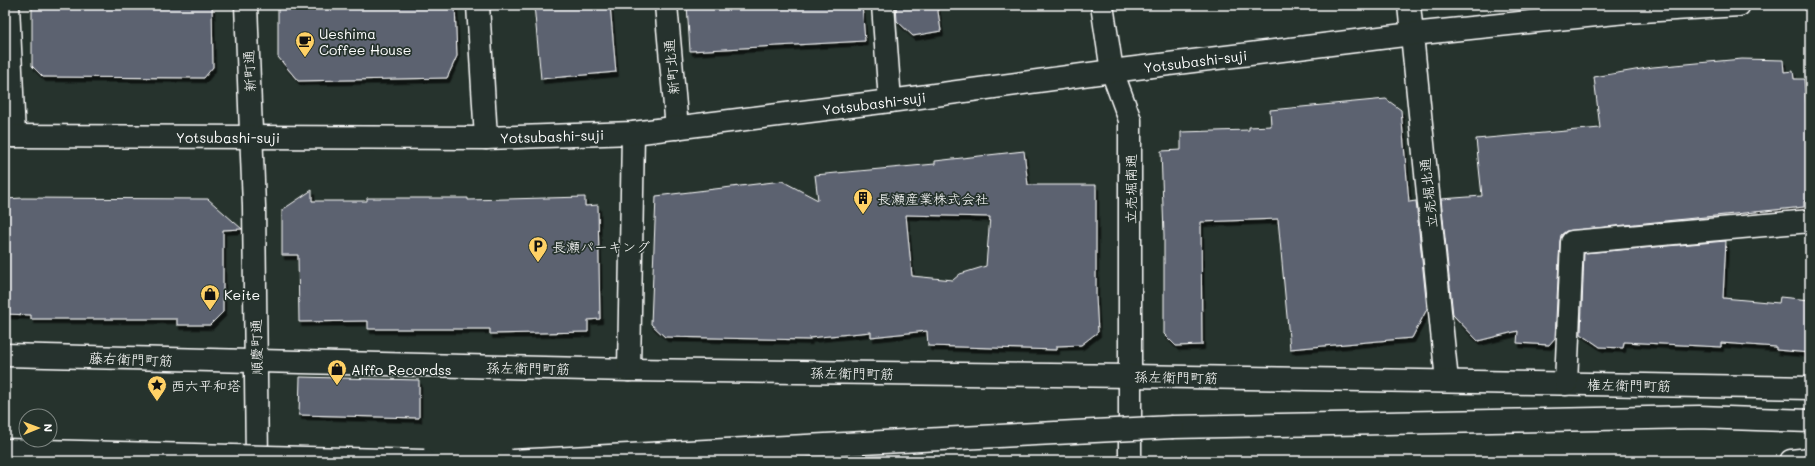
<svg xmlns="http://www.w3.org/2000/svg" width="1815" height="466" font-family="Mali,'Klee One',sans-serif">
  <defs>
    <filter id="shadow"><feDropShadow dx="2.5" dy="4.5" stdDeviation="0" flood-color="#0009"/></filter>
  </defs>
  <rect width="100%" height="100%" fill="#26332d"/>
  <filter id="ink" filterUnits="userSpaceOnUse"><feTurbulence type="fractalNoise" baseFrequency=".025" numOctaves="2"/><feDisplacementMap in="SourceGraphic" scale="8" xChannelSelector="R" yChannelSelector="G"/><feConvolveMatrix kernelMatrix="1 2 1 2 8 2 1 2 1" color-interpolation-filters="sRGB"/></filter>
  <g filter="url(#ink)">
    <!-- building -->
    <g fill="#5c6270" stroke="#fff" fill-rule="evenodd" filter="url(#shadow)">
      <polygon points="32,5 212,5 213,67 204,78 43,77 32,66"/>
      <polygon points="278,5 455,5 457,56 447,78 298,81 278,57"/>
      <polygon points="534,5 610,5 616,72 541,79"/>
      <polygon points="687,5 862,5 865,41 690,51"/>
      <polygon points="896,5 937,5 941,31 913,36 897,21"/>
      <polygon points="1742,59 1783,60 1784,72 1793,71 1794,79 1804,79 1810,140 1810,201 1804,201 1804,207 1566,231 1561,235 1560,241 1555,338 1549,345 1517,343 1518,331 1478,341 1453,315 1441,199 1482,196 1476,139 1600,128 1594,77 1653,67"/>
      <polygon points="1386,99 1401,110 1409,202 1416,201 1427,309 1412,338 1290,349 1278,219 1201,222 1202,345 1176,346 1164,334 1164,235 1161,151 1181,150 1181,132 1249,130 1249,127 1271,126 1270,110"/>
      <path d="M1024 151 1028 185H1096V297L1098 332 1081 345 1057 346V350L928 346 927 331 871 337V332L809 338 810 340 665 337 651 324 656 196 782 181 818 200 815 175 935 164V161ZM906 215 990 217 986 266 960 274 953 280 912 276Z"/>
      <polygon points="312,190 312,201 367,201 367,198 468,198 468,200 585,197 585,206 598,205 600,319 588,320 588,332 490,334 490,329 368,329 368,321 299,322 298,255 282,255 282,210"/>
      <polygon points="23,198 208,199 242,229 223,230 223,312 210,325 177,325 177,319 31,319 31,315 5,314 5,199"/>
      <polygon points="1726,241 1723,298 1779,303 1780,297 1810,300 1810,353 1776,350 1776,347 1721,343 1721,347 1624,342 1623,348 1600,347 1581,334 1584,253"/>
      <polygon points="300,377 419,380 419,418 299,415"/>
    </g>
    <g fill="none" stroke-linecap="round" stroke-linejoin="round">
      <!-- minor casing -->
      <g stroke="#fff" stroke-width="25">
        <g id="minor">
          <polyline points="8,5 14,136"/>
          <polyline points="246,5 254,206 257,461"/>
          <polyline points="478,5 486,138"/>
          <polyline points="666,5 677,128"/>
          <polyline points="883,5 890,101"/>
          <polyline points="1102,5 1112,71 1130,120 1130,461"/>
          <polyline points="1409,5 1447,381"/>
          <polyline points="5,355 629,370 1131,376 1810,388"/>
          <polyline points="629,370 633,133"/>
          <polyline points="1566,384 1572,242 1810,221"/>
        </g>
      </g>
      <!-- major casing -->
      <g stroke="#fff" stroke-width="25">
        <g id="major">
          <path id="s1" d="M5 136 486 138 633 133 890 101 1112 71 1412 34 1626 12 1739 5"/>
        </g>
      </g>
      <!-- highway casing -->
      <g stroke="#fff" stroke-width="25">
        <g id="highway">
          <polyline points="1173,427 1699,417 1810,421"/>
          <polyline points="1791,461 1810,459"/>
        </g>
      </g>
      <!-- minor -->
      <use href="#minor" stroke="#26332d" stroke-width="22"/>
      <!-- major -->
      <use href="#major" stroke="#26332d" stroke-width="22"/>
      <!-- highway -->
      <use href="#highway" stroke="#26332d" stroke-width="22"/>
      <!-- highway-bridge casing -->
      <g stroke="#fff" stroke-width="25" stroke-linecap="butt">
        <g id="highway-bridge">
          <polyline points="5,450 424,461"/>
          <polyline points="512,461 1173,427"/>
        </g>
      </g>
      <!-- highway-bridge -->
      <use href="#highway-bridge" stroke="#26332d" stroke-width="22"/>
    </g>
  </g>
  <!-- icons -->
  <defs>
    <g id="cafe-pin" transform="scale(1)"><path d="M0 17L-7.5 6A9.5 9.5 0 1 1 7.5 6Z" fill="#ffd166" stroke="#26332d"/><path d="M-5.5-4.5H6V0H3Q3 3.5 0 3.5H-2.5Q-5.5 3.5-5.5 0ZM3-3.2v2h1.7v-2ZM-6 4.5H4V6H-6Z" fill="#111"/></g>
    <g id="building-pin" transform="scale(1)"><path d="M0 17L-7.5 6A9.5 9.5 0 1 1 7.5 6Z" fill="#ffd166" stroke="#26332d"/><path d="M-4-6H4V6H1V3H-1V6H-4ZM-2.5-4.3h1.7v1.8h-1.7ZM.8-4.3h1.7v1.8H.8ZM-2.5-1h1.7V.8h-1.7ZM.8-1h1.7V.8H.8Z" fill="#111"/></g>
    <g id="parking-pin" transform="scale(1)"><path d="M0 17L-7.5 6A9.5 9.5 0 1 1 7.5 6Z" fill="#ffd166" stroke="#26332d"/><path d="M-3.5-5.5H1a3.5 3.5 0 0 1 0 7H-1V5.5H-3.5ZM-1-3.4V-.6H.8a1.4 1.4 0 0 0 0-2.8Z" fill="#111"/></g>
    <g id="shop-pin" transform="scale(1)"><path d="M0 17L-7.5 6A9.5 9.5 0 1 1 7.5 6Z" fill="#ffd166" stroke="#26332d"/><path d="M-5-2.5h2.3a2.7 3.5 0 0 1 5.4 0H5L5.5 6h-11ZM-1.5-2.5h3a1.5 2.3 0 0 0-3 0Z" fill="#111"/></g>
    <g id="sight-pin" transform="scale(1)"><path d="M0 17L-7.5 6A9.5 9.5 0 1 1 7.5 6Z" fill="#ffd166" stroke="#26332d"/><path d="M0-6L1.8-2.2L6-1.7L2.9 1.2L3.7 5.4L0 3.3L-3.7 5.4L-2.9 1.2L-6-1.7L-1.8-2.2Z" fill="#111"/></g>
  </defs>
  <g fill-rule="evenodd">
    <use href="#cafe-pin" x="305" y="41"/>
    <use href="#building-pin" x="863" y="198"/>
    <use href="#parking-pin" x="538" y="246"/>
    <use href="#shop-pin" x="210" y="294"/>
    <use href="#shop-pin" x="337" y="369"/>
    <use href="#sight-pin" x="157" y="385"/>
  </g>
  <g text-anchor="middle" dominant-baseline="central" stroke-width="3.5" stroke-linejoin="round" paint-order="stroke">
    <!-- poi labels -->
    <g font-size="14" fill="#fff" stroke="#26332d" text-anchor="start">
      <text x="319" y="33">Ueshima<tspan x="319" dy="16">Coffee House</tspan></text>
      <text x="877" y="198">長瀬産業株式会社</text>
      <text x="552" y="246">長瀬パーキング</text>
      <text x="224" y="294">Keite</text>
      <text x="351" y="369">Alffo Recordss</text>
      <text x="171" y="385">西六平和塔</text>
    </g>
    <!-- street labels -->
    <g font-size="14" fill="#fff" stroke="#26332d">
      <text stroke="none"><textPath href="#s1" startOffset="1195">Yotsubashi-suji</textPath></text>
      <text transform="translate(671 67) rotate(-95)">新町北通</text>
      <text transform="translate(249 71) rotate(-93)">新町通</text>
      <text stroke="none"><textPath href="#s1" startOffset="871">Yotsubashi-suji</textPath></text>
      <text stroke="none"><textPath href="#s1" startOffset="547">Yotsubashi-suji</textPath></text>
      <text stroke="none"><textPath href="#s1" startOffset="223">Yotsubashi-suji</textPath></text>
      <text transform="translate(1130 189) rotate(-90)">立売堀南通</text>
      <text transform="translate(1428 193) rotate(-96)">立売堀北通</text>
      <text transform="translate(256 347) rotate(-91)">順慶町通</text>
      <text transform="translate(131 359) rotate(2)">藤右衛門町筋</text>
      <text transform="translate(528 368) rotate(1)">孫左衛門町筋</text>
      <text transform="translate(852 373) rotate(1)">孫左衛門町筋</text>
      <text transform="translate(1176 377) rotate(1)">孫左衛門町筋</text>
      <text transform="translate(1629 385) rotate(1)">権左衛門町筋</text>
    </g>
  </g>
  <!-- margin -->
  <rect width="1815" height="466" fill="none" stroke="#26332d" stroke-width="20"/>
  <rect x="10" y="10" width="1795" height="446" fill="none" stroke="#fff" stroke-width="1.5" filter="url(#ink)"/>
  <!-- north arrow -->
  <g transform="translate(38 428) rotate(89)"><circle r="19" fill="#26332d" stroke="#7d8581"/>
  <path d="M0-3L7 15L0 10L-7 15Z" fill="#ffd166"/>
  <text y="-6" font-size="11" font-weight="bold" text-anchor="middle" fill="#ffffff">N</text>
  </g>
</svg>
